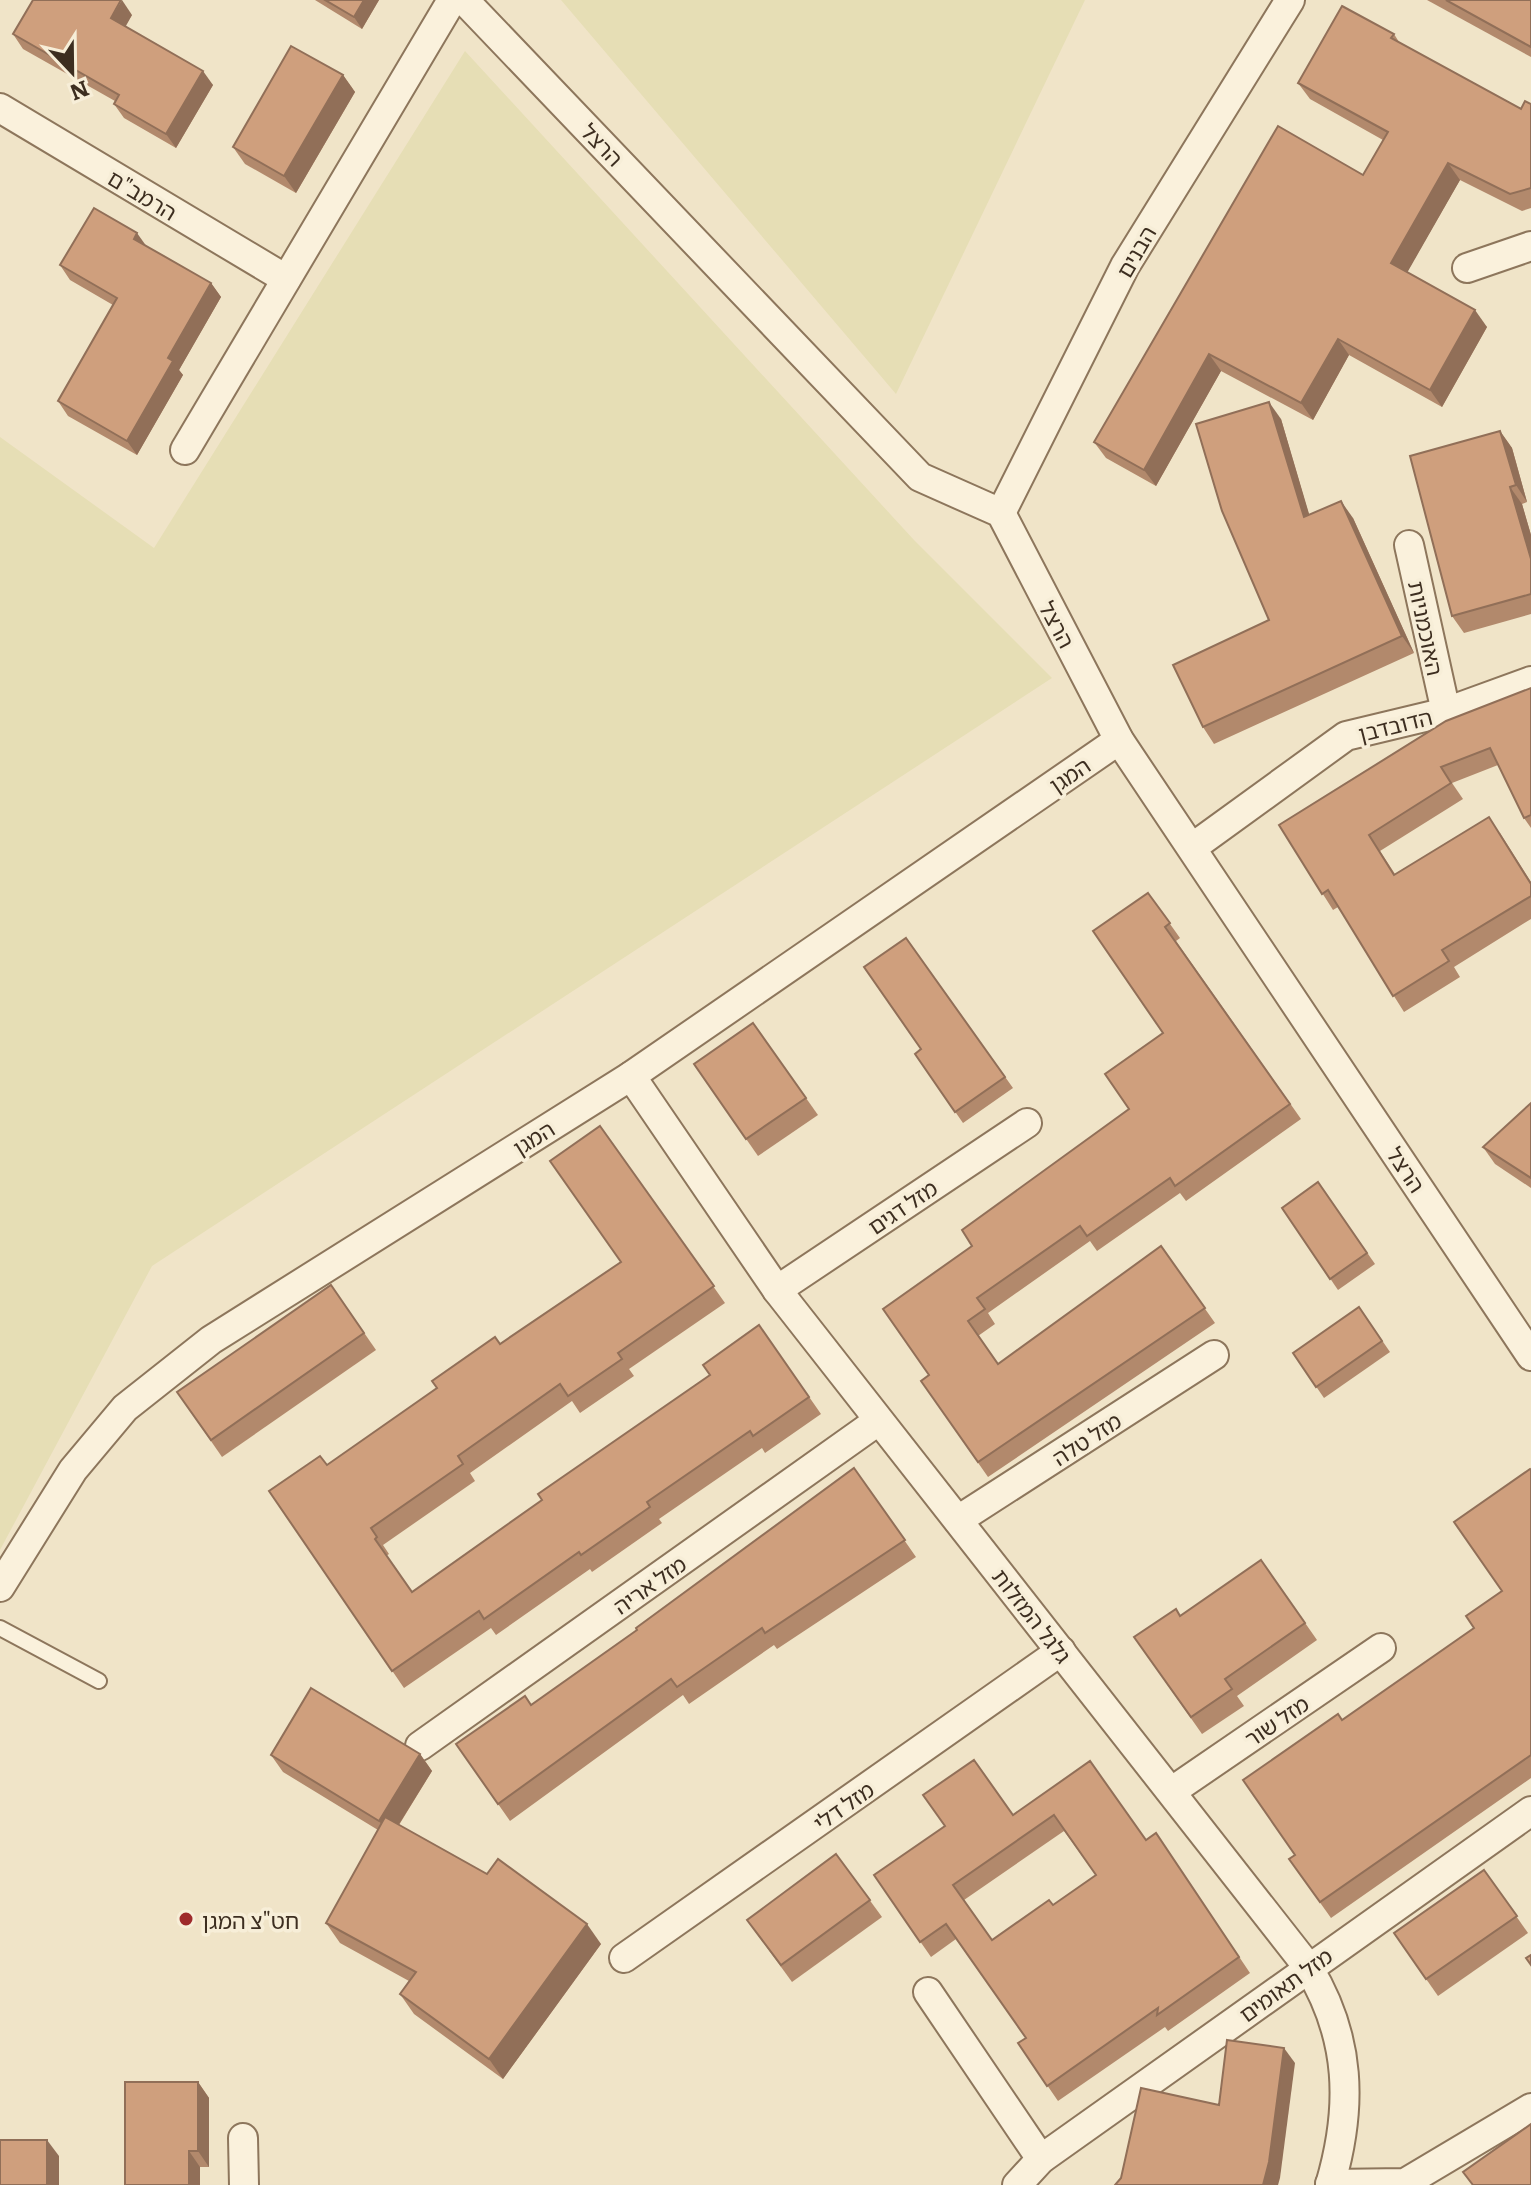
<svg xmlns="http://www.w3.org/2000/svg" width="1531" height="2185" font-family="Literata,'Noto Sans Hebrew',serif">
  <rect width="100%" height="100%" fill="#f0e4c8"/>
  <!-- farmland -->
  <g fill="#e6deb5">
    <polygon points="561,0 1085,0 896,394"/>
    <polygon points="465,51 914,540 1052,678 152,1266 0,1550 0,437 154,548"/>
  </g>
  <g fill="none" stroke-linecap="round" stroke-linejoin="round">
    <!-- lane casing -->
    <g stroke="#8d765c" stroke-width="18">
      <polyline id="lane" points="0,1628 99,1681"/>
    </g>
    <!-- street casing -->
    <g stroke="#8d765c" stroke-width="32">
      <g id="street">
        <polyline points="464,0 920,477 1001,513 1119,740 1531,1356"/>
        <polyline points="0,108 286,279"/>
        <polyline points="1467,268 1531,246"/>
        <polyline points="185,450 452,0"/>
        <polyline points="1001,513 1125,266 1290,0"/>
        <polyline points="1409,545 1446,712"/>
        <polyline points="1193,847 1346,736 1446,712 1531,681"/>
        <path d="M631 1076 777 1290 1308 1967C1351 2037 1353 2107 1330 2185"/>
        <polyline points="777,1290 1027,1123"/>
        <polyline points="958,1520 1214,1355"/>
        <polyline points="0,1587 73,1470 125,1408 211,1340 631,1076 1119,740"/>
        <polyline points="420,1746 878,1421"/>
        <polyline points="1172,1791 1381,1648"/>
        <polyline points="624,1958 1061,1651"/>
        <polyline points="928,1992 1041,2159"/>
        <polyline points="243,2138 244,2185"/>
        <polyline points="1330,2184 1405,2183 1531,2108"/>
        <polyline points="1017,2185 1041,2159 1531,1811"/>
      </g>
    </g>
    <!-- lane -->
    <use href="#lane" stroke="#faf1dc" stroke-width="14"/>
    <!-- street -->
    <use href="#street" stroke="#faf1dc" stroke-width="28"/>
  </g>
  <!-- wall -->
  <g fill="#b2896c" fill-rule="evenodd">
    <polygon points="315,0 379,0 362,29"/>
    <polygon points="1427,0 1531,0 1531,57"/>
    <polygon points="132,15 125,26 213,85 176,148 124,118 114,104 115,101 23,49 13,34"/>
    <polygon points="1394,34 1399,42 1521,109 1531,104 1531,208 1522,211 1460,180 1407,272 1487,327 1442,407 1349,355 1313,420 1221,371 1156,486 1106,458 1094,442 1363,175 1383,140 1310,99 1298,83"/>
    <polygon points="343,75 355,92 296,193 245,164 233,147"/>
    <polygon points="146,246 211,283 221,297 179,370 183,375 137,455 68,416 58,401 113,305 70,280 60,265"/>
    <polygon points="1281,419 1309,515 1353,518 1414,653 1214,744 1203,727 1269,620"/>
    <polygon points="1500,431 1512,448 1527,502 1522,504 1531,535 1531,614 1464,633 1452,616"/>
    <polygon points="1531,688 1531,828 1524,818 1498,765 1452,783 1463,799 1380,851 1395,874 1500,833 1531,882 1531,919 1454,967 1460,977 1404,1012 1338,907 1333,910 1279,825"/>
    <polygon points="1148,893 1180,938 1176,941 1301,1119 1186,1201 1180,1193 1097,1251 1090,1241 988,1313 995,1324 978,1336 998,1364 1161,1246 1215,1323 988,1477 921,1381 929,1375 972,1246 1129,1109 1163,1033"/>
    <polygon points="906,938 1013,1088 963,1123 915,1054 921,1049"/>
    <polygon points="753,1023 818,1115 758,1156 694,1064"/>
    <polygon points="1531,1103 1531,1188 1495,1164 1483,1147"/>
    <polygon points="600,1126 725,1303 629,1369 634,1376 580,1413 572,1401 470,1473 475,1481 383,1545 389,1554 386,1556 412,1592 542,1500 710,1375 759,1325 821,1414 765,1453 762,1448 659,1519 662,1523 592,1572 590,1569 496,1635 491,1628 404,1688 269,1491 327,1465 500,1344 621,1262"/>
    <polygon points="1318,1182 1375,1264 1338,1290 1282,1208"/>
    <polygon points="331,1285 376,1350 222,1457 177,1392"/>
    <polygon points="1359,1307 1390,1352 1324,1398 1293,1353"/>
    <polygon points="854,1468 916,1557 777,1649 774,1645 689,1704 683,1695 510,1821 456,1744 531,1705 637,1630"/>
    <polygon points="1531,1470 1531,1778 1331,1918 1289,1859 1295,1855 1342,1720 1474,1628 1502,1591"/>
    <polygon points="1261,1560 1317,1640 1237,1696 1244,1706 1202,1734 1134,1637 1180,1616"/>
    <polygon points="420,1754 432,1771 399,1825 601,1944 503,2079 414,2014 400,1994 409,1981 340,1943 326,1923 378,1830 283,1772 271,1755"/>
    <path d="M1090 1761 1146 1840 1156 1833 1250 1973 1168 2031 1165 2027 1058 2101 1018 2043 1026 2038 956 1939 931 1957 874 1875 1013 1815ZM1064 1831 1096 1875 1053 1905 992 1940 964 1900Z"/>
    <polygon points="836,1854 882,1917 792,1982 747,1920"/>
    <polygon points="1484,1870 1528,1933 1438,1996 1394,1933"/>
    <polygon points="198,2082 209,2098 209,2167 200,2167 125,2185"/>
  </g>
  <!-- shaded-wall -->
  <g fill="#916f58">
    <polygon points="122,0 132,15 122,33 111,18"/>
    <polygon points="364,0 379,0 362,29 354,17"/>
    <polygon points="203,71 213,85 176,148 166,134"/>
    <polygon points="343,75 355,92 296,193 284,176"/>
    <polygon points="1448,163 1460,180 1403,280 1391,263"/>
    <polygon points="137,233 147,247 134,239"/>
    <polygon points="211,283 221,297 179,370 183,375 137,455 127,441 168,358"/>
    <polygon points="1475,310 1487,327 1442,407 1430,390"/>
    <polygon points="1338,339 1349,355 1313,420 1301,403"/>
    <polygon points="1209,354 1221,371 1156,486 1144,470"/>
    <polygon points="1269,402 1281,419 1315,534 1304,517"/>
    <polygon points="1500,431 1512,448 1527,502 1516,485"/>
    <polygon points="1510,487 1522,504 1531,535 1531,559"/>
    <polygon points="1341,501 1353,518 1414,653 1402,636"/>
    <polygon points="420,1754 432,1771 391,1837 379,1821"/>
    <polygon points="587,1924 601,1944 503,2079 489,2059"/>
    <polygon points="1284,2048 1295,2063 1280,2178 1278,2185 1263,2185"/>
    <polygon points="198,2082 209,2098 209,2167 198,2151"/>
    <polygon points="47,2140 59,2156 59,2185 47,2185"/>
    <polygon points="189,2151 200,2167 200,2185 189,2185"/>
  </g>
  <!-- building -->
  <g fill="#cf9f7d" stroke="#916f58" stroke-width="2" fill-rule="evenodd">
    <polygon points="33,0 121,0 111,18 203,71 166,134 114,104 119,95 13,34"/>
    <polygon points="325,0 364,0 354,17"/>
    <polygon points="1446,0 1531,0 1531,47"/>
    <polygon points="1342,6 1394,34 1391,38 1521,109 1525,101 1531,104 1531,188 1510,194 1448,163 1391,263 1475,310 1430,390 1338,339 1301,403 1209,354 1144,470 1094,442 1278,126 1363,175 1388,132 1298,83"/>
    <polygon points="291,46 343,75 284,176 233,147"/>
    <polygon points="94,208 137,233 134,239 211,283 168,358 173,361 127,441 58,401 117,298 60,265"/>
    <polygon points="1269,402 1304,517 1341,501 1402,636 1203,727 1173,665 1269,620 1222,511 1196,424"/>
    <polygon points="1500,431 1516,485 1510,487 1531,559 1531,594 1452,616 1410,456"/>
    <polygon points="1531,688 1531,815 1524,818 1490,748 1441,767 1451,783 1369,835 1394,875 1489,817 1531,884 1531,896 1442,950 1449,961 1393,996 1328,890 1322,894 1279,825 1446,721"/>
    <polygon points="1148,893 1170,923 1165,927 1290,1104 1175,1186 1170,1178 1087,1236 1080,1226 977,1298 985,1309 968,1321 998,1364 1161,1246 1205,1308 978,1462 921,1381 929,1375 883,1309 972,1246 962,1230 1129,1109 1105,1074 1163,1033 1093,931"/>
    <polygon points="906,938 1005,1077 955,1112 915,1054 921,1049 864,967"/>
    <polygon points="753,1023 806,1098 746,1139 694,1064"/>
    <polygon points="1531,1103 1531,1178 1483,1147"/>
    <polygon points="600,1126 714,1286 618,1353 622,1359 568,1396 560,1384 458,1456 463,1464 371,1528 377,1537 375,1539 412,1592 542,1500 538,1494 710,1375 703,1365 759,1325 809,1397 753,1436 750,1431 647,1502 650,1507 581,1555 579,1552 484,1619 479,1611 392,1671 269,1491 320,1456 327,1465 437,1388 432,1381 495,1337 500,1344 621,1262 550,1161"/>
    <polygon points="1318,1182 1367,1253 1330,1279 1282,1208"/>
    <polygon points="331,1285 364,1333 211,1440 177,1392"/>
    <polygon points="1359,1307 1382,1341 1316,1387 1293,1353"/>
    <polygon points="854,1468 905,1540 765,1633 762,1628 677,1687 671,1679 498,1804 456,1744 525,1696 531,1705 637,1630 636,1628"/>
    <polygon points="1530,1469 1531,1470 1531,1755 1320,1902 1289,1859 1295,1855 1243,1780 1338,1714 1342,1720 1474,1628 1466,1616 1502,1591 1454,1522"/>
    <polygon points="1261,1560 1305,1623 1225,1679 1232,1689 1191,1717 1134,1637 1176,1609 1180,1616"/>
    <polygon points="311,1688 420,1754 379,1821 271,1755"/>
    <path d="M974 1760 1013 1815 1090 1761 1146 1840 1156 1833 1239 1957 1157 2015 1158 2008 1047 2086 1018 2043 1026 2038 946 1924 920 1942 874 1875 945 1826 923 1795ZM1054 1815 1096 1875 1053 1905 1049 1900 992 1940 953 1885Z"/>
    <polygon points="385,1817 487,1874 498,1859 587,1924 489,2059 400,1994 416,1972 326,1923"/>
    <polygon points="836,1854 870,1900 781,1965 747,1920"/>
    <polygon points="1484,1870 1517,1916 1426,1979 1394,1933"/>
    <polygon points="1531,1955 1531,1965 1526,1958"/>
    <polygon points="1227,2040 1284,2048 1269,2162 1263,2185 1115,2185 1121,2178 1141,2088 1219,2105"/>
    <polygon points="125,2082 198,2082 198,2151 189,2151 189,2185 125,2185"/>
    <polygon points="1531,2124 1531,2185 1473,2185 1463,2172"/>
    <rect x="0" y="2140" width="47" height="45"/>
  </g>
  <!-- markers -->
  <circle fill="#9e2a2b" stroke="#f7eed8" stroke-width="3" cx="186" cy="1919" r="8"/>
  <g text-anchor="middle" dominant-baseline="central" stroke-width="7" stroke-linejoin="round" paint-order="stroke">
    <!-- street labels -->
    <g font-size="22" fill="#3d2e20" stroke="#f7eed8">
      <text transform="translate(603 144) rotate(46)">הרצל</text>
      <text transform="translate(143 194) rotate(31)">הרמב"ם</text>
      <text transform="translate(1135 251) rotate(-60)">הבנים</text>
      <text transform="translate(1058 624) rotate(62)">הרצל</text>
      <text transform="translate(1427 628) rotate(78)">האוכמניות</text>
      <text transform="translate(1395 724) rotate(-14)">הדובדבן</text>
      <text transform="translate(1069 774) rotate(-34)">המגן</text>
      <text transform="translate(533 1137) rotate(-32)">המגן</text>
      <text transform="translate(1407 1169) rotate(56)">הרצל</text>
      <text transform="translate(902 1206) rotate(-34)">מזל דגים</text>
      <text transform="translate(1086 1438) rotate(-33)">מזל טלה</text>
      <text transform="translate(649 1584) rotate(-35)">מזל אריה</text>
      <text transform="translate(1033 1615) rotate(52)">גלגל המזלות</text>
      <text transform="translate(1276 1720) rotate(-34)">מזל שור</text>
      <text transform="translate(843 1805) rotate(-35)">מזל דלי</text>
      <text transform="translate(1285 1984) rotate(-36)">מזל תאומים</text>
    </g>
    <!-- poi labels -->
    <g font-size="22" fill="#3d2e20" stroke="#f7eed8" text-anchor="start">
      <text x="202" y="1919">חט"צ המגן</text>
    </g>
  </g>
  <!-- north arrow -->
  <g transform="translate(72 72) rotate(158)" stroke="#f7eed8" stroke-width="6" paint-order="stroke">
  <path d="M0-6L14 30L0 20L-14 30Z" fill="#3d2e20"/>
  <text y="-12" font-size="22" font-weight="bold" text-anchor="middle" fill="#3d2e20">N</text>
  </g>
</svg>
